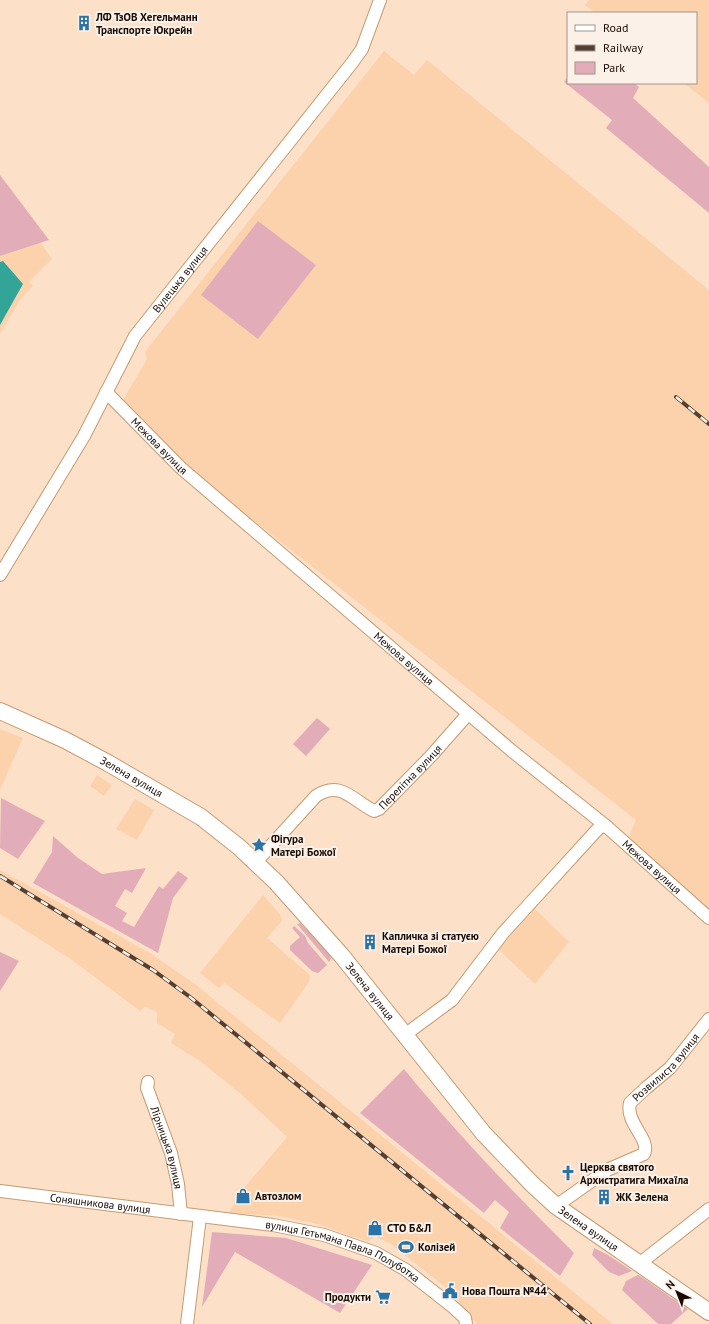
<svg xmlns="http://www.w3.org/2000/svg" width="709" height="1324" font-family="'PT Sans',sans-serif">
  <rect width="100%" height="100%" fill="#fce0c7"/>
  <!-- built -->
  <g fill="#fcd2ad">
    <polygon points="589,0 709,0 709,103 684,83 696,83 696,13 595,13 585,5"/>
    <polygon points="384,51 414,75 427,60 709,290 709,912 681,887 682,884 628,839 636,820 180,463 122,402 147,359 145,353 148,348"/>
    <polygon points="0,185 52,259 29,282 33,286 21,298 0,334"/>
    <polygon points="0,729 23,738 0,790"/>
    <polygon points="97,775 112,785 104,796 90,786"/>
    <polygon points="135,799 154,810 137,840 116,829"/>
    <polygon points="0,870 150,953 196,985 613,1324 477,1324 449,1290 391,1244 374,1236 369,1242 317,1224 279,1216 229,1213 239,1194 287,1137 242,1095 200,1061 171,1043 175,1034 157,1023 157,1012 145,1007 140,1011 72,960 0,914"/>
    <polygon points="263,895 280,914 282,921 267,938 310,975 309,982 280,1023 224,983 219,988 200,973"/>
    <polygon points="535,909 569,942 535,984 498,949"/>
  </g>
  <!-- green -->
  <g fill="#e2adb8">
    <polygon points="568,77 568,83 634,83 639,87 633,98 709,167 709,213 606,128 612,120 564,82"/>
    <polygon points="0,175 49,240 0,256"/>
    <polygon points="258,221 316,265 258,339 201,295"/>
    <polygon points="317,718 330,729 306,756 293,744"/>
    <polygon points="1,798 45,821 18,859 0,848"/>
    <polygon points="53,836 78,858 102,874 146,868 132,893 125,889 115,906 127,913 122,921 134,927 159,886 163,889 178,871 188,878 173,898 158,953 33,883 52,852"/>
    <polygon points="300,923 329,953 331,959 329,962 297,924"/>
    <polygon points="294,926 305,936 308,943 327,965 318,973 312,971 290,950 290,946 300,937 292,928"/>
    <polygon points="0,952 19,961 0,991"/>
    <path d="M404 1069C457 1134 515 1194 574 1253L560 1276 500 1228 509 1212 495 1200 484 1213 360 1113Z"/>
    <polygon points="212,1232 286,1238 372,1265 340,1313 235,1252 202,1307"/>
    <polygon points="594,1248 608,1255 632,1271 619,1276 609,1272 592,1255"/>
    <polygon points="638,1275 640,1276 688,1309 671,1324 658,1324 622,1290 626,1281"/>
  </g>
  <!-- water -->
  <polygon fill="#33a598" points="3,261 23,284 0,325 0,262"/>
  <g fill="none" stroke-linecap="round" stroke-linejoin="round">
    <!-- minor casing -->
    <g stroke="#c59b72" stroke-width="14">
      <g id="minor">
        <path id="s1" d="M106 392 181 468 512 751 606 826 709 918"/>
        <path id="s2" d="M0 575 84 436 135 336 352 63 362 49 380 0"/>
        <path id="s3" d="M256 862 316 796C341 780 352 800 374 811L379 809 431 756 468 714"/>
        <polyline points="406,1034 452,1000 503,933 596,831 600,827 606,826"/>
        <path id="s4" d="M148 1082 147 1088 171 1153 178 1184 181 1214"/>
        <path id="s5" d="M0 1191 273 1225 324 1235 376 1253 406 1270 453 1307 465 1318 466 1324"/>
        <path id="s6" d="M556 1206 607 1170 644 1154C651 1139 625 1123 630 1103L646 1088 670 1068 709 1019"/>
        <polyline points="639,1264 709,1209"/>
        <polyline points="187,1324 200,1217"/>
      </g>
    </g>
    <!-- major casing -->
    <g stroke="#c59b72" stroke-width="18">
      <g id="major">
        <path id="s7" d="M0 711 65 740 108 763 201 817 239 847 276 882 342 956 484 1134 532 1184 556 1206 709 1312"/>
      </g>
    </g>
    <!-- minor -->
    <use href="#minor" stroke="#fff" stroke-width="12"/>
    <!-- major -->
    <use href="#major" stroke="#fff" stroke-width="16"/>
    <!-- rail casing -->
    <g stroke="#534032" stroke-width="4">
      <g id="rail">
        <polyline points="676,397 709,424"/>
        <polyline points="0,876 153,970 190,997 590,1324"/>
      </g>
    </g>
    <!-- rail -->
    <use href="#rail" stroke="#fbf1e9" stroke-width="2.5" stroke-dasharray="8" stroke-linecap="butt"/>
  </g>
  <!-- icons -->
  <defs>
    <g id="building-bare" transform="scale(1.2)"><path d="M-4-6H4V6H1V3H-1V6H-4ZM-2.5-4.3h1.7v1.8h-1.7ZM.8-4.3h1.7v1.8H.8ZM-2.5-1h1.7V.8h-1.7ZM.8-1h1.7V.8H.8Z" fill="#2b72a7" stroke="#fbf1e9" stroke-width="2.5" paint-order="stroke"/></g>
    <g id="sight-bare" transform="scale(1.2)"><path d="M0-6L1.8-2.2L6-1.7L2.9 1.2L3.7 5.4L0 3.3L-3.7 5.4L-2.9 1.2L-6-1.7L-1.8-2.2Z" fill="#2b72a7" stroke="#fbf1e9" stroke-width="2.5" paint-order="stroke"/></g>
    <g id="church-bare" transform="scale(1.2)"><path d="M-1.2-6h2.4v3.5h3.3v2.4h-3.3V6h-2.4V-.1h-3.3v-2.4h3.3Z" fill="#2b72a7" stroke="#fbf1e9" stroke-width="2.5" paint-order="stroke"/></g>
    <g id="shop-bare" transform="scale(1.2)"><path d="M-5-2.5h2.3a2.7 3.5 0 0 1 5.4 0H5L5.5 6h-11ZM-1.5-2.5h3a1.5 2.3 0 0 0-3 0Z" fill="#2b72a7" stroke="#fbf1e9" stroke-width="2.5" paint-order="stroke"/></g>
    <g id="stadium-bare" transform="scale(1.2)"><path d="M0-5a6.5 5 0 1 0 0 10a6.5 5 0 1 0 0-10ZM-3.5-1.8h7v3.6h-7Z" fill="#2b72a7" stroke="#fbf1e9" stroke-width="2.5" paint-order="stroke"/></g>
    <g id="civic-bare" transform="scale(1.2)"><path d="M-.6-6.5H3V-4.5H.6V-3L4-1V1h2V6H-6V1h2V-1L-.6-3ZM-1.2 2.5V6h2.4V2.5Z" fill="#2b72a7" stroke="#fbf1e9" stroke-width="2.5" paint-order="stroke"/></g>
    <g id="supermarket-bare" transform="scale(1.2)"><path d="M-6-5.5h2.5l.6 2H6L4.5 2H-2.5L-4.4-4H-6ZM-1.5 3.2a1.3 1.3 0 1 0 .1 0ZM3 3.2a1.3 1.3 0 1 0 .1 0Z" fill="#2b72a7" stroke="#fbf1e9" stroke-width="2.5" paint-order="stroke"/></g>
  </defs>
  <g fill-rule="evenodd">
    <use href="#building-bare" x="84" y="23"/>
    <use href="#sight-bare" x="259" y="845"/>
    <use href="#building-bare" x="370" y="942"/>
    <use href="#church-bare" x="568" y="1173"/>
    <use href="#shop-bare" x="243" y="1196"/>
    <use href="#building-bare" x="604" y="1197"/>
    <use href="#shop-bare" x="375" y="1228"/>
    <use href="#stadium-bare" x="406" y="1247"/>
    <use href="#civic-bare" x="450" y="1291"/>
    <use href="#supermarket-bare" x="383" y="1297"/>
  </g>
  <g text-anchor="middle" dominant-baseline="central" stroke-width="4" stroke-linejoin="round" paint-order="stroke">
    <!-- poi labels -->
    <g font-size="11" font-weight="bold" fill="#190a00" stroke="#fbf1e9" text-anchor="start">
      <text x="96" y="17">ЛФ ТзОВ Хегельманн<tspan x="96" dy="13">Транспорте Юкрейн</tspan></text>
      <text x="271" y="839">Фігура<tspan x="271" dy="13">Матері Божої</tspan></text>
      <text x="382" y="936">Капличка зі статуєю<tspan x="382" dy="13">Матері Божої</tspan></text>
      <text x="580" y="1167">Церква святого<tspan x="580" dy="13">Архистратига Михаїла</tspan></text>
      <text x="255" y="1196">Автозлом</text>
      <text x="616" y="1197">ЖК Зелена</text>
      <text x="387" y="1228">СТО Б&amp;Л</text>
      <text x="418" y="1247">Колізей</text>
      <text x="462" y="1291">Нова Пошта №44</text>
      <text x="371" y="1297" text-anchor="end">Продукти</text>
    </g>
    <!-- street labels -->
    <g font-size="11" fill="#190a00" stroke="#fbf1e9">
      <text stroke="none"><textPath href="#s2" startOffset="347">Вулецька вулиця</textPath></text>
      <text stroke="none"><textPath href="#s1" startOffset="76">Межова вулиця</textPath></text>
      <text stroke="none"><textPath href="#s1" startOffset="400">Межова вулиця</textPath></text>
      <text stroke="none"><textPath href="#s3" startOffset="204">Перелітна вулиця</textPath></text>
      <text stroke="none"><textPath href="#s7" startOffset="147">Зелена вулиця</textPath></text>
      <text stroke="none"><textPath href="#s1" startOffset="724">Межова вулиця</textPath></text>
      <text stroke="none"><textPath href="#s7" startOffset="471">Зелена вулиця</textPath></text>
      <text stroke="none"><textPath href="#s6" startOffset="208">Розвилиста вулиця</textPath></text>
      <text stroke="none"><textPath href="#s4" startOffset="69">Лірницька вулиця</textPath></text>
      <text stroke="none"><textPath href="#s5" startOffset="101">Соняшникова вулиця</textPath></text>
      <text stroke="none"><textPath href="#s7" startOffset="795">Зелена вулиця</textPath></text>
      <text stroke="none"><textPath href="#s5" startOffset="350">вулиця Гетьмана Павла Полуботка</textPath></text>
    </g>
  </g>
  <!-- legend -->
  <rect x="567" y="12" width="130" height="72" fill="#fbf1e9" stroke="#a1958c"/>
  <rect x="575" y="25" width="20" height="6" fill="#ffffff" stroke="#a1958c"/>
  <text x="603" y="32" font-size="12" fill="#190a00">Road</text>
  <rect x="575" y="45" width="20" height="6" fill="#534032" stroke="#a1958c"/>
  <text x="603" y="52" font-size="12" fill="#190a00">Railway</text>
  <rect x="575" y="62" width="20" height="12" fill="#e2adb8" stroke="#a1958c"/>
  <text x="603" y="72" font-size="12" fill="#190a00">Park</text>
  <!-- north arrow -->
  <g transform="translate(677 1292) rotate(317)" stroke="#fbf1e9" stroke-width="3" paint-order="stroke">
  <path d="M0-3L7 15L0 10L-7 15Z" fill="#190a00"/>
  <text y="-6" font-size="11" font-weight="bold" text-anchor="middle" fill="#190a00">N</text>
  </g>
</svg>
